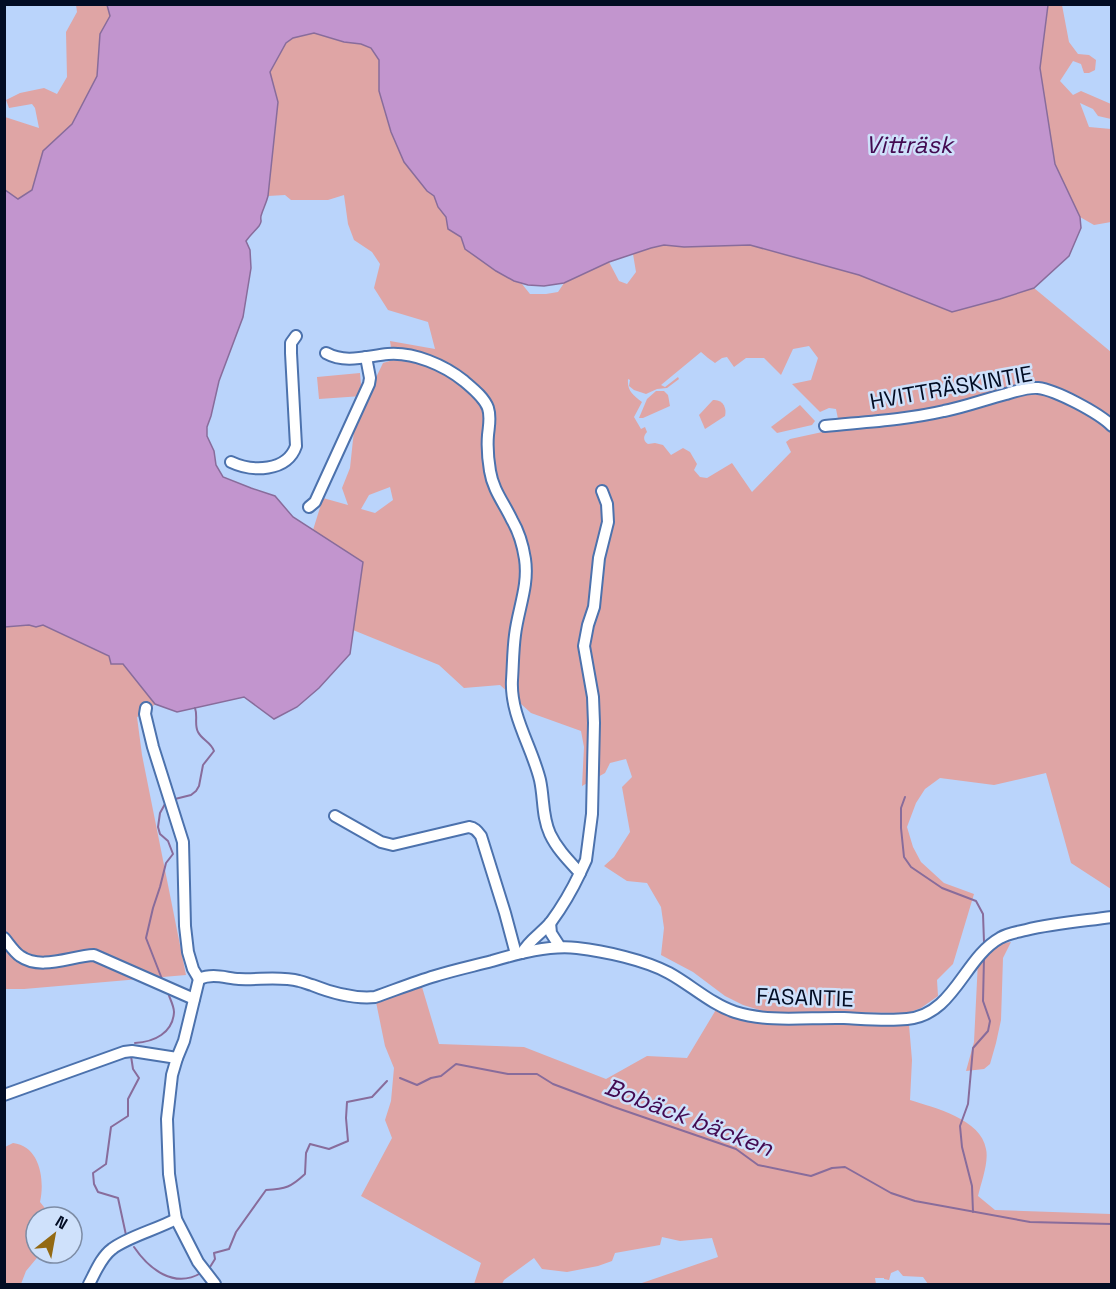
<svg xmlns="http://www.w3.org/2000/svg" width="1116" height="1289" font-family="'Space Grotesk',sans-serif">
  <rect width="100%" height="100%" fill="#bad4fb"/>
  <!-- green -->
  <g fill="#dfa5a5" fill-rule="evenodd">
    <polygon points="76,5 107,5 110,16 100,34 97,76 72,124 43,151 32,190 18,199 5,190 5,117 39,128 35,108 32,104 9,108 6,100 20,93 44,88 57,94 67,77 66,32 77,12"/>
    <polygon points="1048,5 1062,5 1069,42 1078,54 1089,55 1096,60 1095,70 1089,73 1084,73 1081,64 1073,61 1060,81 1073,95 1081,91 1111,104 1111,119 1098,116 1093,109 1080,103 1089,127 1111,129 1111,222 1094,225 1080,217 1055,164 1040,68"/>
    <path d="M314 33 344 42 361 44 371 48 379 60V91L427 191 434 196 438 207 447 217 448 229 461 237 465 249 496 271 514 281 522 284 530 294H546L558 292 564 283 609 262 619 281 627 284 636 272 633 254 651 248 664 245 684 247 750 245 859 275 952 312 1000 299 1034 288 1111 352V889L1071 863 1046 773 994 785 940 778 925 789 916 803 907 827 913 847 921 862 944 883 974 894 953 964 937 980 938 996 921 1008 908 1013 767 1012 743 1005 725 996 693 972 661 955 664 928 661 907 647 883 627 881 604 866 614 857 630 832 622 787 632 777 626 759 610 763 605 773 582 786 584 747 581 731 531 713 500 685 464 688 439 665 353 630 363 562 313 530 323 498 348 505 342 488 350 468 355 421 383 363 393 360 390 341 435 349 428 322 388 310 374 288 380 264 372 252 354 240 348 224 344 195 328 200H291L285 195 268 196 278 102 270 72 286 43 293 38ZM809 346 818 358 811 380 792 384 820 412 829 408 836 409 838 419 827 431 790 439 786 442 791 452 752 492 732 463 707 478 700 477 694 470 697 464 690 452 683 448 671 455 663 445 655 443 648 444C643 441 643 436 647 432L645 427 641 429 634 417 642 402C633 395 627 391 628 379L630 380 629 386 634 390 646 394 657 389 667 388 679 379 678 377 665 387 661 385 701 352 708 358 715 363 722 358 727 357 734 367 746 358H764L781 375 793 349ZM390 487 393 500 375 513 361 509 369 495Z"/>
    <polygon points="360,373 362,396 319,399 317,377"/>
    <polygon points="656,391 664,391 668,395 670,406 643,418 639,418 647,399"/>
    <path d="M713 400C723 399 727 408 725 416L705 429 699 415Z"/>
    <polygon points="800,405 815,421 812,425 777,433 771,427"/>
    <polygon points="30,625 36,627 43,625 109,656 123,664 155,704 145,714 137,717 142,755 186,975 24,989 5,989 5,627"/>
    <polygon points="1011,942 1003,958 1001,1020 996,1043 990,1064 984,1069 966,1071 974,1042 978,961 996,944"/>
    <path d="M422 987 439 1044 524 1047 606 1079 647 1056 687 1058 717 1008 779 1024 909 1025 912 1060 910 1100C935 1108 981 1119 986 1149 989 1162 981 1183 978 1196L995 1210 1111 1214V1284H928L923 1277 903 1276 898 1270 891 1273 889 1280 884 1279V1278H875L876 1284H639L718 1257 712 1238 680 1241 662 1237 660 1245 615 1253 612 1261 598 1266 567 1272 542 1269 534 1258 504 1280 502 1284H474L481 1263 361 1196 392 1138 385 1120 391 1101 394 1068 385 1046 376 1002Z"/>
    <path d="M13 1143C40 1146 45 1180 40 1202L52 1217H36V1253H41L26 1271 21 1284H5V1147Z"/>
  </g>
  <!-- water -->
  <path fill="#c295ce" stroke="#886c9b" stroke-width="1.5" d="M1048 5 1040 68 1055 164 1080 217 1081 228 1069 256 1034 288 1000 299 952 312 859 275 750 245 684 247 664 245 651 248 609 262 564 283 544 286 528 285 514 281 496 271 465 249 461 237 448 229 446 217 438 207 434 196 427 191 404 162 391 132 379 91V60L371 48 361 44 344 42 314 33 293 38 286 43 270 72 278 102 268 196C266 204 263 209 261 216 260 222 263 220 259 226 255 231 251 234 246 241L250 250 251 268 243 317 219 381 211 416 207 427V436L214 451 216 465 223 477 251 488 275 496 293 517 363 562 350 654 319 688 297 707 274 719 244 697 177 712 155 704 123 664H111L109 656 43 625 36 627 29 625 5 627V190L18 199 32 190 43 151 72 124 97 76 100 34 110 16 107 5Z"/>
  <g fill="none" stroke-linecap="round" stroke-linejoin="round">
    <!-- stream -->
    <g stroke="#886c9b" stroke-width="2">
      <polyline points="905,797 901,808 901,828 904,857 911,867 942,888 976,901 983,914 984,942"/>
      <path d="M175 799 191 795 196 791 199 786 203 765 214 751C211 742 202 740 198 732 194 725 198 716 195 708"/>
      <polyline points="162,979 146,938 153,908 160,887 166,863 173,854 168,841 160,834 158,827 160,813 165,804"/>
      <path d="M135 1043C154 1042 173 1033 174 1012 174 1006 170 999 168 993"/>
      <polyline points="400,1078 417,1085 431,1078 441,1076 456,1064 508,1074 537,1074 553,1084 614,1107 736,1149 758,1165 811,1176 832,1168 845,1167 891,1193 915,1201 1030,1222 1112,1224"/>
      <polyline points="973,1212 972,1186 962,1147 960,1126 968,1104 973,1048 988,1031 990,1021 983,1001 984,958"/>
      <polyline points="126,1235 118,1198 98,1192 94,1184 93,1173 106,1164 111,1127 128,1116 128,1099 139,1078 133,1069 131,1056"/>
      <path d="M134 1247C149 1269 174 1289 201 1273"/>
      <path d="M210 1267 215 1259 214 1253 229 1249 236 1232 266 1190C286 1189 291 1187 305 1174L306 1153 310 1144 329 1149 348 1141 346 1118 347 1102 372 1097 387 1081"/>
    </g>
    <!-- minor casing -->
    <g stroke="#4c72ad" stroke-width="14">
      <g id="minor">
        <path d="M326 353C346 364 367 356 388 354 414 352 444 365 464 381 472 388 484 397 488 408 491 417 489 425 488 435 487 447 488 459 490 471 493 490 504 503 512 520 519 532 523 546 525 559 529 586 518 609 515 635 513 650 513 665 512 680 510 715 532 747 540 780 544 798 542 817 550 834 557 849 569 861 580 873 572 890 562 907 551 922 542 933 529 940 522 953"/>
        <path d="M825 426C865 422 905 420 944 411 965 407 986 399 1006 394 1016 391 1028 387 1038 388 1056 390 1099 413 1112 426"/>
        <path d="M231 462C252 472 287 472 296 446L291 353V343L296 336"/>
        <polyline points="309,507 315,502 369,384 370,378 366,357"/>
        <polyline points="146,708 145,714 153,747 183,842 185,926 188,952 193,969 199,979"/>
        <path d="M335 816 381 842 393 845 469 827C475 828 477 831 481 836L505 913 516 954"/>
        <polyline points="580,873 586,860 592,814 594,723 593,697 584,646 588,625 594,607 599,558 608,522 607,504 602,491"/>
        <polyline points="550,923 551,933 560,947"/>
        <path d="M4 938C9 944 14 952 20 956 41 971 71 956 94 955L194 999"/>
        <path d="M199 979C213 973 225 978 239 979 258 980 281 976 299 981 304 982 308 984 312 985 332 993 354 999 375 997 395 990 415 982 435 976 454 970 473 966 492 961 519 953 549 945 577 948 604 951 645 960 669 973 691 985 711 1004 735 1012 770 1023 808 1017 844 1018 865 1019 886 1021 907 1019 954 1015 964 958 1000 938 1008 933 1018 932 1026 930 1054 923 1083 921 1112 917"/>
        <polyline points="199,979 184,1041 177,1058 172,1075 167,1119 169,1174 176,1219 198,1262 215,1284"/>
        <polyline points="4,1095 124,1052 132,1051 177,1058"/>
        <path d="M89 1284C95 1273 101 1257 112 1249 127 1237 158 1229 176 1219"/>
      </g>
    </g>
    <!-- minor -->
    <use href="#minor" stroke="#fff" stroke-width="10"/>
  </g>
  <g text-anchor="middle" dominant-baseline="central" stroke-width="5" stroke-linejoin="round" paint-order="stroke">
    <!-- street labels -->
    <g font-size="22" fill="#020c23" stroke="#cfe1fb">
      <text transform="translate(951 387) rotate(-10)">HVITTRÄSKINTIE</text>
      <text transform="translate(805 997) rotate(2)">FASANTIE</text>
    </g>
    <!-- water labels -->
    <g font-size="24" font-style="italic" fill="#430a51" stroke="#cfe1fb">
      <text x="909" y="144">Vitträsk</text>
      <text transform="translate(689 1117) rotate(21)">Bobäck bäcken</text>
    </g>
  </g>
  <!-- border -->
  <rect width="1116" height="1289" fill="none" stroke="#020c23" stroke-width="12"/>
  <!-- north arrow -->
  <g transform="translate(54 1235) rotate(31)"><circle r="28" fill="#cfe1fb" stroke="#7d8ca5" stroke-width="1.5"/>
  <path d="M0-4.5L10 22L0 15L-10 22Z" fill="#936913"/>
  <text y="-9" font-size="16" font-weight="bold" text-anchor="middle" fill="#020c23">N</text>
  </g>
</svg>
